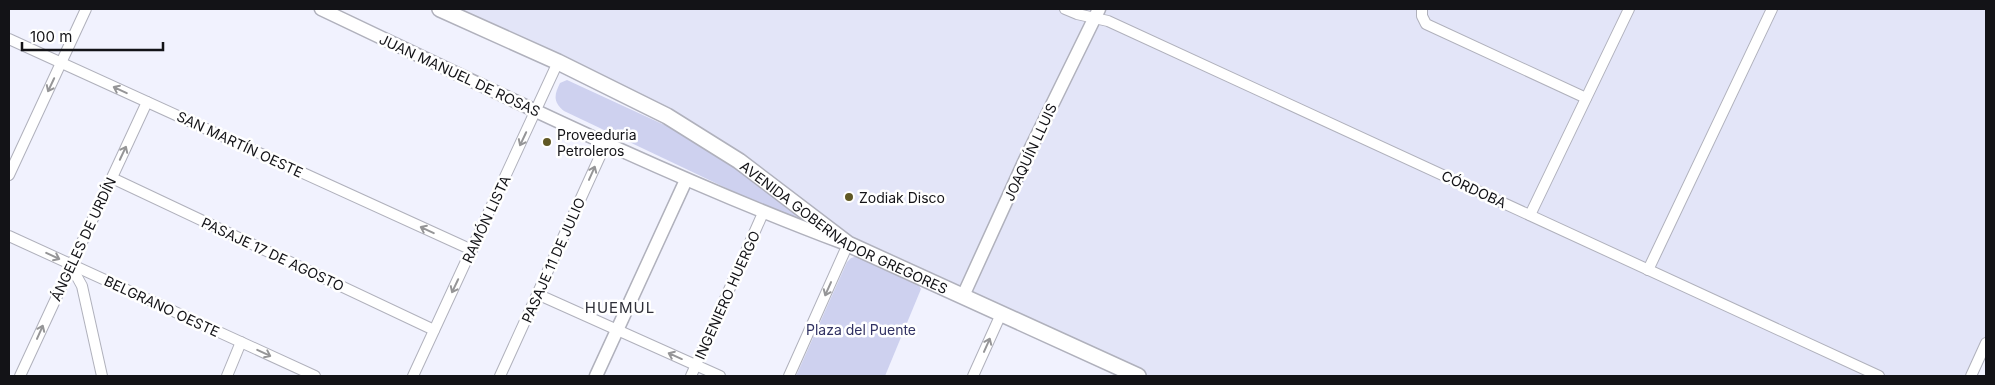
<svg xmlns="http://www.w3.org/2000/svg" width="1995" height="385" font-family="Inter,sans-serif">
  <rect width="100%" height="100%" fill="#f1f2fe"/>
  <!-- built -->
  <polygon fill="#e3e5f8" points="440,9 1986,9 1986,343 1971,376 1138,376 848,244 703,138"/>
  <!-- green -->
  <g fill="#ced1ef">
    <path d="M567 80 684 134 722 156 812 222 806 226 564 111C553 102 554 95 560 83Z"/>
    <polygon points="858,256 918,284 921,289 885,376 796,376 847,262 851,258"/>
  </g>
  <g fill="none" stroke-linecap="round" stroke-linejoin="round">
    <!-- minor casing -->
    <g stroke="#b0b1bc" stroke-width="12">
      <g id="minor">
        <polyline points="1065,9 1077,14 1108,21 1879,376"/>
        <polyline points="1422,9 1422,16 1426,24 1586,98"/>
        <polyline points="9,39 472,250"/>
        <polyline points="9,175 86,9"/>
        <polyline points="112,178 434,330"/>
        <polyline points="1530,215 1629,9"/>
        <polyline points="9,236 315,376"/>
        <polyline points="70,264 82,286 102,376"/>
        <polyline points="1648,270 1772,9"/>
        <polyline points="537,294 720,376"/>
        <polyline points="20,376 147,102"/>
        <polyline points="227,376 241,342"/>
        <polyline points="413,376 558,62"/>
        <polyline points="500,376 606,143"/>
        <polyline points="691,376 763,213"/>
        <polyline points="789,376 848,244"/>
        <polyline points="973,376 1001,314"/>
        <polyline points="1971,376 1986,343"/>
      </g>
    </g>
    <!-- tertiary casing -->
    <g stroke="#b0b1bc" stroke-width="15">
      <g id="tertiary">
        <path d="M321 9C492 90 663 175 841 242"/>
        <polyline points="963,296 1025,160 1099,9"/>
        <polyline points="596,376 686,180"/>
      </g>
    </g>
    <!-- secondary casing -->
    <g stroke="#b0b1bc" stroke-width="18">
      <g id="secondary">
        <path id="s1" d="M440 9 558 62 667 116 739 161 848 244 1138 376"/>
      </g>
    </g>
    <!-- minor -->
    <use href="#minor" stroke="#fff" stroke-width="10"/>
    <!-- tertiary -->
    <use href="#tertiary" stroke="#fff" stroke-width="12"/>
    <!-- secondary -->
    <use href="#secondary" stroke="#fff" stroke-width="15"/>
  </g>
  <!-- one-way arrows -->
  <defs><path id="oneway-shaft" d="M-6 0H5M1.5-3L5.5 0L1.5 3" fill="none" stroke-width="1.6" stroke-linecap="round" stroke-linejoin="round" transform="scale(1.25)"/></defs>
  <g stroke="#959597">
    <use href="#oneway-shaft" transform="translate(51 85) rotate(115)"/>
    <use href="#oneway-shaft" transform="translate(120 90) rotate(-155)"/>
    <use href="#oneway-shaft" transform="translate(523 139) rotate(115)"/>
    <use href="#oneway-shaft" transform="translate(123 153) rotate(-65)"/>
    <use href="#oneway-shaft" transform="translate(592 173) rotate(-66)"/>
    <use href="#oneway-shaft" transform="translate(427 230) rotate(-155)"/>
    <use href="#oneway-shaft" transform="translate(53 256) rotate(25)"/>
    <use href="#oneway-shaft" transform="translate(455 286) rotate(115)"/>
    <use href="#oneway-shaft" transform="translate(828 289) rotate(114)"/>
    <use href="#oneway-shaft" transform="translate(40 332) rotate(-66)"/>
    <use href="#oneway-shaft" transform="translate(987 345) rotate(-66)"/>
    <use href="#oneway-shaft" transform="translate(264 353) rotate(25)"/>
    <use href="#oneway-shaft" transform="translate(675 356) rotate(-156)"/>
  </g>
  <!-- markers -->
  <g fill="#605824" stroke="#fff" stroke-width="2">
    <circle cx="547" cy="142" r="5"/>
    <circle cx="849" cy="197" r="5"/>
  </g>
  <g text-anchor="middle" dominant-baseline="central" stroke-width="5" stroke-linejoin="round" paint-order="stroke">
    <!-- street labels -->
    <g font-size="14" fill="#131317" stroke="#fff">
      <text transform="translate(460 75) rotate(25)">JUAN MANUEL DE ROSAS</text>
      <text transform="translate(240 144) rotate(25)">SAN MARTÍN OESTE</text>
      <text transform="translate(1030 152) rotate(-65)">JOAQUÍN LLUIS</text>
      <text transform="translate(1474 189) rotate(25)">CÓRDOBA</text>
      <text transform="translate(486 219) rotate(-65)">RAMÓN LISTA</text>
      <text stroke="none"><textPath href="#s1" startOffset="461">AVENIDA GOBERNADOR GREGORES</textPath></text>
      <text transform="translate(83 239) rotate(-65)">ÁNGELES DE URDÍN</text>
      <text transform="translate(273 254) rotate(25)">PASAJE 17 DE AGOSTO</text>
      <text transform="translate(553 260) rotate(-66)">PASAJE 11 DE JULIO</text>
      <text transform="translate(727 295) rotate(-66)">INGENIERO HUERGO</text>
      <text transform="translate(162 306) rotate(25)">BELGRANO OESTE</text>
    </g>
    <!-- poi labels -->
    <g font-size="14" fill="#131317" stroke="#fff" text-anchor="start">
      <text x="557" y="134">Proveeduria<tspan x="557" dy="16">Petroleros</tspan></text>
      <text x="859" y="197">Zodiak Disco</text>
    </g>
    <!-- park labels -->
    <g font-size="14" fill="#313263" stroke="#fff">
      <text x="861" y="329">Plaza del Puente</text>
    </g>
    <!-- neighbourhood labels -->
    <g font-size="15" letter-spacing="1" fill="#2f3039" stroke="#fff">
      <text x="620" y="307">HUEMUL</text>
    </g>
  </g>
  <!-- border -->
  <rect width="1995" height="385" fill="none" stroke="#131317" stroke-width="20"/>
  <!-- scale -->
  <path d="M22 42v8h141v-8" fill="none" stroke="#131317" stroke-width="2.5"/>
  <text x="30" y="42" font-size="15" fill="#131317" stroke="#ffffff" stroke-width="4" paint-order="stroke">100 m</text>
</svg>
